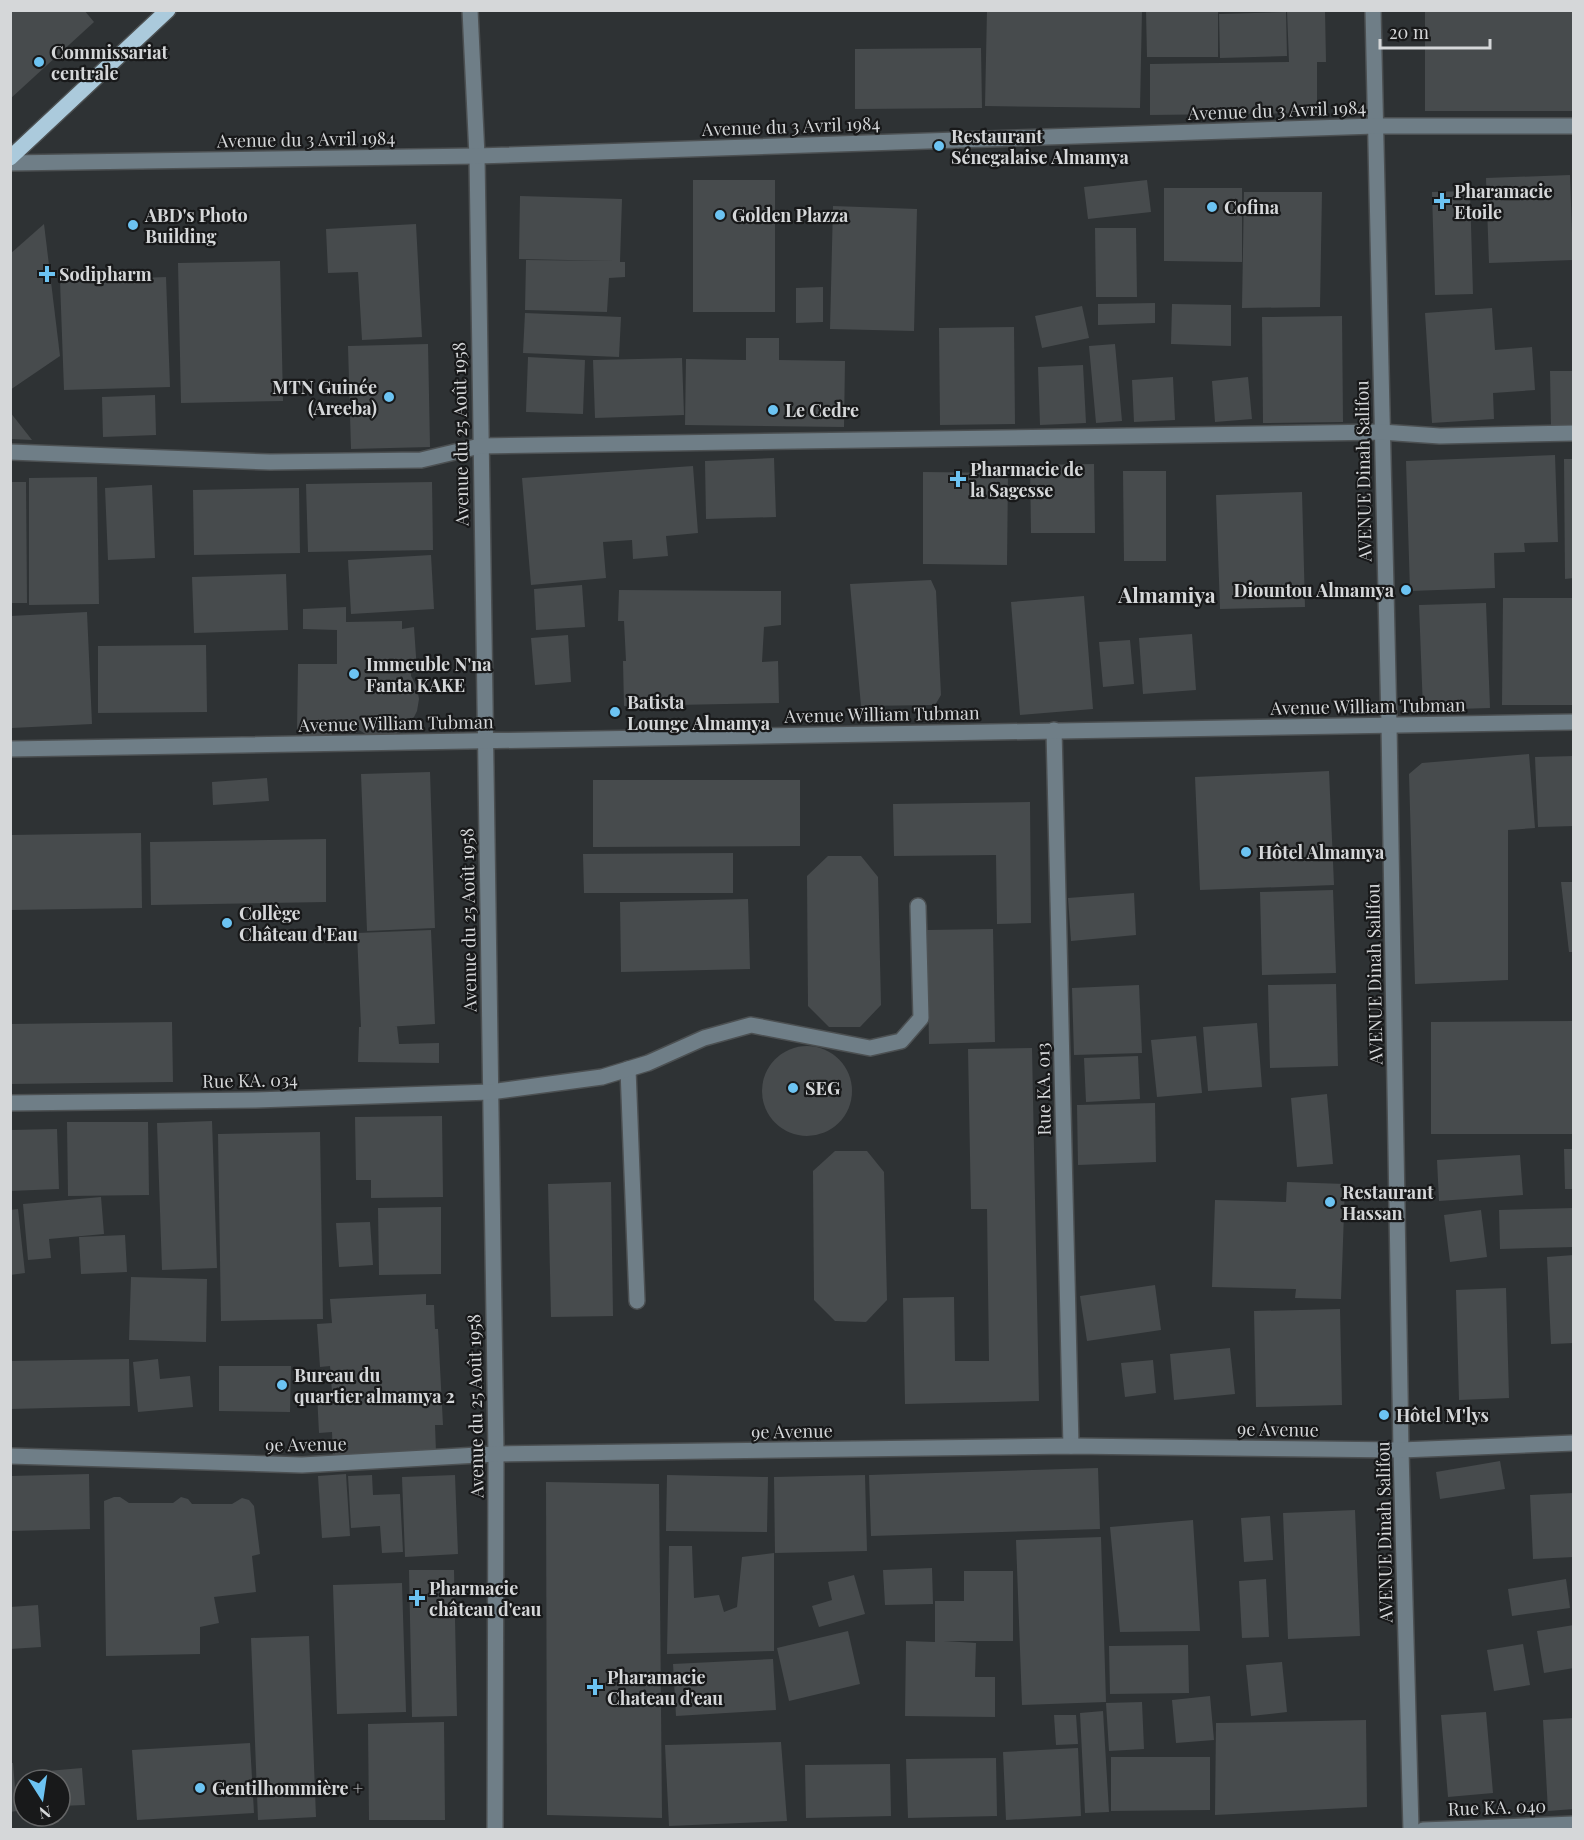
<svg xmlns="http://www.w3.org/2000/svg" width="1584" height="1840" font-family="'Playfair Display',serif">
  <rect width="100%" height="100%" fill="#2e3234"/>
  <!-- building -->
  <g fill="#474b4d">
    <polygon points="10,10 84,10 94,22 10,99"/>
    <polygon points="987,10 1142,10 1140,108 985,106"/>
    <polygon points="1146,10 1218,10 1218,57 1147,57"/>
    <polygon points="1287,10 1325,10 1326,62 1317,62 1317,113 1150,115 1150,64 1289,62"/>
    <rect x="1425" y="10" width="149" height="101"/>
    <polygon points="1286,12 1287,56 1220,58 1219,14"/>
    <polygon points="981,48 982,108 855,109 855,49"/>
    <polygon points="1570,175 1573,260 1489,263 1486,178"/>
    <rect x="693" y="180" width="82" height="132"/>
    <polygon points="1147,180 1151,212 1088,219 1084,187"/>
    <polygon points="1164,188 1242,188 1242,262 1164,261"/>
    <polygon points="1470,191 1473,294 1435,295 1432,192"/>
    <polygon points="1244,192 1322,192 1320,307 1242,308"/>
    <polygon points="520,196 622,199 620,262 625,262 625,277 609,278 607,312 525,310 526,260 615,261 519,259"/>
    <polygon points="833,206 917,209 914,331 830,329"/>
    <polygon points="44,224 60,356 10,390 10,254"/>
    <polygon points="416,224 422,337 362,340 358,272 328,273 326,229"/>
    <polygon points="1095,228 1136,228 1137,297 1096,297"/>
    <polygon points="280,261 283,401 181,403 178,263"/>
    <polygon points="166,277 170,387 64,390 60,281"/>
    <polygon points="823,287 823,322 796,323 796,288"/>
    <polygon points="1155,303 1155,323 1098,325 1098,304"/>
    <polygon points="1172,304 1231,305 1231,346 1171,344"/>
    <polygon points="1082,306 1089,338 1042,348 1035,316"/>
    <polygon points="1492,308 1495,350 1532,347 1535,390 1493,393 1494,419 1432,423 1425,313"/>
    <polygon points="525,313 621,317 619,357 523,353"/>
    <polygon points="1342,316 1343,422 1263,423 1262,317"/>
    <polygon points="1014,327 1015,424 940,425 939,328"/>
    <polygon points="746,338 779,338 779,360 845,361 844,427 685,425 686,359 746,360"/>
    <polygon points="428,344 430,447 351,449 348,346"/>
    <polygon points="1115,344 1122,421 1096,423 1089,346"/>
    <polygon points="528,357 585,360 583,414 526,412"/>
    <polygon points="682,358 684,415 595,418 593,360"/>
    <polygon points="1083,365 1086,423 1040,425 1038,367"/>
    <polygon points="1550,371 1574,371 1574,427 1551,427"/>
    <polygon points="1173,377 1175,420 1134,422 1132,380"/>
    <polygon points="1248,377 1252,419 1215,422 1212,381"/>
    <polygon points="155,395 156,435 103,437 102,397"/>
    <polygon points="10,412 32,440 10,439"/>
    <polygon points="1555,455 1558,542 1524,543 1525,552 1494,553 1495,588 1410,591 1406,461"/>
    <polygon points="774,458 776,517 706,519 705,461"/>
    <polygon points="1564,459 1574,459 1574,578 1565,579"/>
    <polygon points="1094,464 1095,533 1031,533 1030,465"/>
    <polygon points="693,466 698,533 666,536 668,556 633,559 632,540 603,542 606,578 531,585 522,478"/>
    <polygon points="1123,471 1166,471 1166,561 1124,561"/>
    <polygon points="923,472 1008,473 1007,565 923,564"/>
    <polygon points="97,477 99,604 29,605 29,478"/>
    <polygon points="10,482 26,482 27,603 10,603"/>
    <polygon points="432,482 433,550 308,552 306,484"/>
    <polygon points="152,485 155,558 108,560 105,488"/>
    <polygon points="299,488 300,553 194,555 193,490"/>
    <polygon points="1302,492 1305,607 1220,609 1216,495"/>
    <polygon points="431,555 434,609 351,614 348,560"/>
    <polygon points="286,574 288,630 194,633 192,577"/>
    <polygon points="931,580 936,591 941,695 935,705 861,706 850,584"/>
    <polygon points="582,585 585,627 536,630 534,589"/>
    <polygon points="619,590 781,591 781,625 764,627 762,662 778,661 779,703 624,706 623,661 626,661 624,621 618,621"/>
    <polygon points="1084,596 1093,709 1020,715 1011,602"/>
    <polygon points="1503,598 1574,598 1574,705 1502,705"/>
    <polygon points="1486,603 1490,708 1423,710 1419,605"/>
    <polygon points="346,607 346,622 402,621 402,629 414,627 417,671 411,672 411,676 417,687 419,699 417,711 411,723 402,731 391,736 379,738 367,735 356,728 357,733 332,733 332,737 302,736 303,732 297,732 298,664 337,664 337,630 303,629 303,609"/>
    <polygon points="87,612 92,724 12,728 10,616"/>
    <polygon points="1192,634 1196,690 1143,694 1139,638"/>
    <polygon points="568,635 571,682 535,685 531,638"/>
    <polygon points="1130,640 1134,684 1103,687 1099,642"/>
    <polygon points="206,645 207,712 98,713 98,646"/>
    <polygon points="1529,754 1535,828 1508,830 1508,980 1415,984 1409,774 1422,763"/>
    <polygon points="1574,756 1574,826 1538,827 1535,757"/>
    <polygon points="1329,771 1334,885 1200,890 1195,777"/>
    <polygon points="430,772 435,928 367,931 361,774"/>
    <polygon points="267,778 269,801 213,805 212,782"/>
    <polygon points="593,780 800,780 800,846 593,847"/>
    <polygon points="1030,802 1031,923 997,924 996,855 894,856 893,804"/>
    <polygon points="141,833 142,908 10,910 10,835"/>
    <polygon points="326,839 326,902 151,905 150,842"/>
    <polygon points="733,853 733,893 584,893 583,854"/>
    <polygon points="828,856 861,856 878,877 881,1005 860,1027 829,1027 808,1006 807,876"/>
    <polygon points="1561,882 1574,882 1574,952 1569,952"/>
    <polygon points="1333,890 1336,973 1262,975 1260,892"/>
    <polygon points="1134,893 1136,935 1071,941 1068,898"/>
    <polygon points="748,899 750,969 621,972 620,902"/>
    <polygon points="993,929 995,1042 929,1044 927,930"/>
    <polygon points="431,930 435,1024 386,1027 397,1026 399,1044 439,1043 439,1063 358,1062 359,1027 361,1027 357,933"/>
    <polygon points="1336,984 1338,1066 1270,1068 1268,985"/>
    <polygon points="1139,985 1142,1053 1074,1055 1072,988"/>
    <polygon points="1574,1021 1574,1134 1431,1134 1431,1022"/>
    <polygon points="172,1022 173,1082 10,1084 10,1024"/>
    <polygon points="1257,1023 1262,1087 1208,1091 1203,1027"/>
    <polygon points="1196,1036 1202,1093 1157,1097 1151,1040"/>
    <circle cx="807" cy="1091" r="45"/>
    <polygon points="1032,1048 1039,1401 905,1404 903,1298 954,1297 955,1361 989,1361 987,1209 971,1209 968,1049"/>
    <polygon points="1138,1056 1140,1099 1086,1102 1084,1058"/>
    <polygon points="1327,1094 1333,1164 1297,1167 1291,1098"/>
    <polygon points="1155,1103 1156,1162 1078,1165 1077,1105"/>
    <polygon points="442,1116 443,1197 371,1198 371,1180 356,1180 355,1117"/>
    <polygon points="212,1121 217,1268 162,1270 157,1123"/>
    <polygon points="67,1122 148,1122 149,1195 68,1196"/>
    <polygon points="57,1129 59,1189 10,1191 10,1130"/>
    <polygon points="320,1132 323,1319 221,1321 218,1134"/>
    <polygon points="1564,1149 1574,1149 1574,1189 1565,1189"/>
    <polygon points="835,1151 867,1151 884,1172 887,1300 866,1322 835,1321 814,1300 813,1171"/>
    <polygon points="1520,1155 1523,1195 1439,1201 1437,1160"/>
    <polygon points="611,1182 613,1316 551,1317 548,1184"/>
    <polygon points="1287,1182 1345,1184 1341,1299 1295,1298 1296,1289 1212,1287 1215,1200 1286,1202"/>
    <polygon points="101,1197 104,1234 49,1239 51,1258 28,1260 23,1204"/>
    <polygon points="441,1207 441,1274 379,1275 378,1208"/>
    <polygon points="1574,1208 1574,1247 1500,1249 1499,1210"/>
    <polygon points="18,1209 25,1273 10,1275 10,1210"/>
    <polygon points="1481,1210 1487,1257 1450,1262 1444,1215"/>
    <polygon points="370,1222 373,1265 339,1267 336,1223"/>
    <polygon points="125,1235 127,1272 81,1274 79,1237"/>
    <polygon points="1574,1255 1574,1343 1551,1344 1547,1257"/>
    <polygon points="131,1277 207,1279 206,1342 129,1340"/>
    <polygon points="1155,1285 1161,1330 1087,1341 1080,1296"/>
    <polygon points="1506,1288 1509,1398 1459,1400 1456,1290"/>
    <polygon points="426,1294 426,1305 434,1305 435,1329 438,1329 443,1425 435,1425 436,1452 333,1457 332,1432 319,1433 317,1394 332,1392 330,1366 320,1367 317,1324 332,1323 330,1299"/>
    <polygon points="1340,1309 1342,1405 1256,1407 1254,1311"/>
    <polygon points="1230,1348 1235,1394 1174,1400 1170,1354"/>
    <polygon points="129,1359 130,1406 10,1409 10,1361"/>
    <polygon points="158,1359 160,1379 190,1376 193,1407 138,1412 133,1362"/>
    <polygon points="1153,1360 1156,1393 1125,1397 1121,1363"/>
    <polygon points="219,1366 291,1366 290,1412 219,1411"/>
    <polygon points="1500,1461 1505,1489 1440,1499 1436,1472"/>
    <polygon points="1098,1468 1100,1529 871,1536 869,1475"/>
    <polygon points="89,1474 90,1529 10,1531 10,1476"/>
    <polygon points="346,1474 350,1536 322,1538 318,1476"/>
    <polygon points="372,1475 373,1495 400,1494 403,1552 382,1553 380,1526 351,1528 348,1476"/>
    <polygon points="455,1475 458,1554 405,1557 402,1477"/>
    <polygon points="667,1475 768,1477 767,1532 666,1531"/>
    <polygon points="865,1475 867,1551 775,1553 774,1477"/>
    <polygon points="546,1482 659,1484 662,1818 547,1815"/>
    <polygon points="1574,1493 1574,1557 1533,1559 1530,1495"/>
    <polygon points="114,1497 120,1497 129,1503 173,1503 181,1497 188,1499 192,1504 232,1504 242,1498 249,1500 254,1506 260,1554 252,1556 256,1592 214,1597 219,1623 200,1627 200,1654 106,1656 104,1501"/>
    <polygon points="1355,1510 1360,1636 1288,1639 1283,1513"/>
    <polygon points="1270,1516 1273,1560 1244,1562 1241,1518"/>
    <polygon points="1193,1520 1200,1631 1120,1632 1110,1527"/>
    <polygon points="1101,1537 1106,1702 1022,1705 1016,1540"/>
    <polygon points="669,1546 692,1546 694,1598 719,1595 724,1612 737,1607 742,1557 774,1553 774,1651 667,1654"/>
    <polygon points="932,1568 933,1604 885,1605 883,1570"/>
    <polygon points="409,1570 454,1570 457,1716 412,1717"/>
    <polygon points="964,1571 1013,1571 1013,1641 944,1641 976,1643 975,1677 995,1677 995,1717 905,1716 906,1641 935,1642 935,1601 964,1601"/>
    <polygon points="854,1575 865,1614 819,1627 812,1606 832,1600 828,1582"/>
    <polygon points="1266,1579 1269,1637 1242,1638 1239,1581"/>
    <polygon points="1566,1579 1570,1608 1512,1616 1508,1589"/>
    <polygon points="402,1583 406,1712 337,1714 333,1585"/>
    <polygon points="38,1605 41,1647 10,1649 10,1607"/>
    <polygon points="1574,1625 1574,1668 1544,1673 1537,1631"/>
    <polygon points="848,1631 860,1684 789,1701 777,1648"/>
    <polygon points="309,1636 316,1817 258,1820 251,1638"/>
    <polygon points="1523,1644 1530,1685 1494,1691 1487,1650"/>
    <polygon points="1188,1645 1189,1693 1110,1694 1109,1646"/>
    <polygon points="773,1659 776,1710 676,1716 673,1664"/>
    <polygon points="1282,1662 1287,1712 1251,1716 1246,1665"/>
    <polygon points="1210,1696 1214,1740 1176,1743 1172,1700"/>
    <polygon points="1142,1702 1144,1749 1109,1751 1106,1703"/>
    <polygon points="1103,1711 1109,1812 1085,1813 1080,1713"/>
    <polygon points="1486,1712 1493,1793 1448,1797 1441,1715"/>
    <polygon points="1054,1715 1076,1715 1078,1744 1056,1745"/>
    <polygon points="1574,1718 1574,1809 1548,1811 1543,1720"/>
    <polygon points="1366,1720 1367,1807 1215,1815 1216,1723"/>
    <polygon points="444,1722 445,1820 369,1820 368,1724"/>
    <polygon points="781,1742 787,1821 669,1826 665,1745"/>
    <polygon points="250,1743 254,1813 137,1820 132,1750"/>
    <polygon points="1078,1748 1081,1816 1006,1820 1003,1752"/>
    <polygon points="1111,1757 1210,1757 1210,1810 1111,1811"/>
    <polygon points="996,1758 997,1816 908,1818 906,1759"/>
    <polygon points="10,1763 13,1763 17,1811 10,1812"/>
    <polygon points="890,1764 891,1816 806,1818 805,1765"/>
    <polygon points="82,1768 85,1805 60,1806 60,1780 37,1780 36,1772"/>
  </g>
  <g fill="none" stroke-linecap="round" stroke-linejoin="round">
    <!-- minor casing -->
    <g stroke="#4c5052" stroke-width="18">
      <g id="minor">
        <polyline points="470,10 477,156 496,1454 495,1830"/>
        <polyline points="1373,10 1389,725 1401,1450 1411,1830"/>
        <polyline points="10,163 477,156 1375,126 1574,126"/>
        <polyline points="10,452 270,462 421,460 480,446 1381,432 1440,436 1574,433"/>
        <polyline points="1054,730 1071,1446"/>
        <polyline points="10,749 1574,722"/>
        <polyline points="628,1069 637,1301"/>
        <polyline points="10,1103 256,1100 490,1092 602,1077 648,1063 704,1038 751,1025 870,1048 901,1041 921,1018 918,906"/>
        <polyline points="10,1456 302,1465 496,1454 1071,1446 1401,1450 1574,1443"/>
        <polyline points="1423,1830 1574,1824"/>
      </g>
    </g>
    <!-- major casing -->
    <g stroke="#4c5052" stroke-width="18">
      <polyline id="major" points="10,158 168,10"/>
    </g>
    <!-- minor -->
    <use href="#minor" stroke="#6f7e87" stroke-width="15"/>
    <!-- major -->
    <use href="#major" stroke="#abcadc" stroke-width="15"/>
  </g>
  <!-- markers -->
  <g fill="#6cc3f2" stroke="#18191a" stroke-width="2">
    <circle cx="39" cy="62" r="6"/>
    <circle cx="939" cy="146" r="6"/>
    <path d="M1439 192h6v6h6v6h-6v6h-6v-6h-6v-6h6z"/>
    <circle cx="1212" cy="207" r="6"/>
    <circle cx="720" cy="215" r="6"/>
    <circle cx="133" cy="225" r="6"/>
    <path d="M44 265h6v6h6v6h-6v6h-6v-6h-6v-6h6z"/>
    <circle cx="389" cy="397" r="6"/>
    <circle cx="773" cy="410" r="6"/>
    <path d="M955 470h6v6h6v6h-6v6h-6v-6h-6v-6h6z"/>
    <circle cx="1406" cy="590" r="6"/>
    <circle cx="354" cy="674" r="6"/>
    <circle cx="615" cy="712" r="6"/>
    <circle cx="1246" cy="852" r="6"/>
    <circle cx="227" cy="923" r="6"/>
    <circle cx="793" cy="1088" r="6"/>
    <circle cx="1330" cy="1202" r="6"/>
    <circle cx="282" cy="1385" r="6"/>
    <circle cx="1384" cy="1415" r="6"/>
    <path d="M414 1589h6v6h6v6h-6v6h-6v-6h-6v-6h6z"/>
    <path d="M592 1678h6v6h6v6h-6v6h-6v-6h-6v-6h6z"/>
    <circle cx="200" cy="1788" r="6"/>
  </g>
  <g text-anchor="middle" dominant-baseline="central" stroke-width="4.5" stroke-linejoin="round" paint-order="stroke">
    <!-- poi labels -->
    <g font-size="18" font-weight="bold" fill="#d5d7d9" stroke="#18191a" text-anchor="start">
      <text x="51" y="52">Commissariat<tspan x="51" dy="21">centrale</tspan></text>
      <text x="951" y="136">Restaurant<tspan x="951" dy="21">Sénegalaise Almamya</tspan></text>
      <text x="1454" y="191">Pharamacie<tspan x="1454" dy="21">Etoile</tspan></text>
      <text x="1224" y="207">Cofina</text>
      <text x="145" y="215">ABD's Photo<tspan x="145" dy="21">Building</tspan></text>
      <text x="732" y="215">Golden Plazza</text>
      <text x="59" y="274">Sodipharm</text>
      <text x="377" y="387" text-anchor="end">MTN Guinée<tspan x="377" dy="21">(Areeba)</tspan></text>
      <text x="785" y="410">Le Cedre</text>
      <text x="970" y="469">Pharmacie de<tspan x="970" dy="21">la Sagesse</tspan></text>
      <text x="1394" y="590" text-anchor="end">Diountou Almamya</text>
      <text x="366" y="664">Immeuble N'na<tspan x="366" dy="21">Fanta KAKE</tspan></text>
      <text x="627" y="702">Batista<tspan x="627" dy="21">Lounge Almamya</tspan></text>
      <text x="1258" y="852">Hôtel Almamya</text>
      <text x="239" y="913">Collège<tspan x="239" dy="21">Château d'Eau</tspan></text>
      <text x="805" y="1088">SEG</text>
      <text x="1342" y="1192">Restaurant<tspan x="1342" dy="21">Hassan</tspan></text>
      <text x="294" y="1375">Bureau du<tspan x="294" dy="21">quartier almamya 2</tspan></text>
      <text x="1396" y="1415">Hôtel M'lys</text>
      <text x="429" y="1588">Pharmacie<tspan x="429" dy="21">château d'eau</tspan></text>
      <text x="607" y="1677">Pharamacie<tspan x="607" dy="21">Chateau d'eau</tspan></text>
      <text x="212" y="1788">Gentilhommière +</text>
    </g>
    <!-- street labels -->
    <g font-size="18" fill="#d5d7d9" stroke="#18191a">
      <text transform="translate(1277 110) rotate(-2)">Avenue du 3 Avril 1984</text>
      <text transform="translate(791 126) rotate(-2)">Avenue du 3 Avril 1984</text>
      <text transform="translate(306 139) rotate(-1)">Avenue du 3 Avril 1984</text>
      <text transform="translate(460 434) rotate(-91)">Avenue du 25 Août 1958</text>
      <text transform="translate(1363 471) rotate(-91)">AVENUE Dinah Salifou</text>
      <text transform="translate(1368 706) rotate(-1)">Avenue William Tubman</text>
      <text transform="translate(882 714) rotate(-1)">Avenue William Tubman</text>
      <text transform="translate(396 723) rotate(-1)">Avenue William Tubman</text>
      <text transform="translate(468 920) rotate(-91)">Avenue du 25 Août 1958</text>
      <text transform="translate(1374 974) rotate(-91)">AVENUE Dinah Salifou</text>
      <text transform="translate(250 1080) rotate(-1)">Rue KA. 034</text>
      <text transform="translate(1043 1089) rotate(-91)">Rue KA. 013</text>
      <text transform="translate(475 1406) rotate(-91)">Avenue du 25 Août 1958</text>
      <text transform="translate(1278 1429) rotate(1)">9e Avenue</text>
      <text transform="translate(792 1431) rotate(-1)">9e Avenue</text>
      <text transform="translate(306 1444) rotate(-1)">9e Avenue</text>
      <text transform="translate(1384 1532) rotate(-91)">AVENUE Dinah Salifou</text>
      <text transform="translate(1497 1807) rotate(-2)">Rue KA. 040</text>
    </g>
    <!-- quarter labels -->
    <g font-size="21" font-weight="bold" fill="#d5d7d9" stroke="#18191a">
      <text x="1167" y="594">Almamiya</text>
    </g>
  </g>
  <!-- border -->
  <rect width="1584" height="1840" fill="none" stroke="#d5d7d9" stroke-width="24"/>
  <!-- north arrow -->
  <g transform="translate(42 1798) rotate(168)"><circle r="28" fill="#18191a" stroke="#646566" stroke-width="1.5"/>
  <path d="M0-4.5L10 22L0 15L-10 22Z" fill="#6cc3f2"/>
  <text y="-9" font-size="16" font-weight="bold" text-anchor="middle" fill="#d5d7d9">N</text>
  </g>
  <!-- scale -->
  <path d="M1380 39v9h110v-9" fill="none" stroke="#d5d7d9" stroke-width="3"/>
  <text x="1389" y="39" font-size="18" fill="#d5d7d9" stroke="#18191a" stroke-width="4.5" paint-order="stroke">20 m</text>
</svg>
